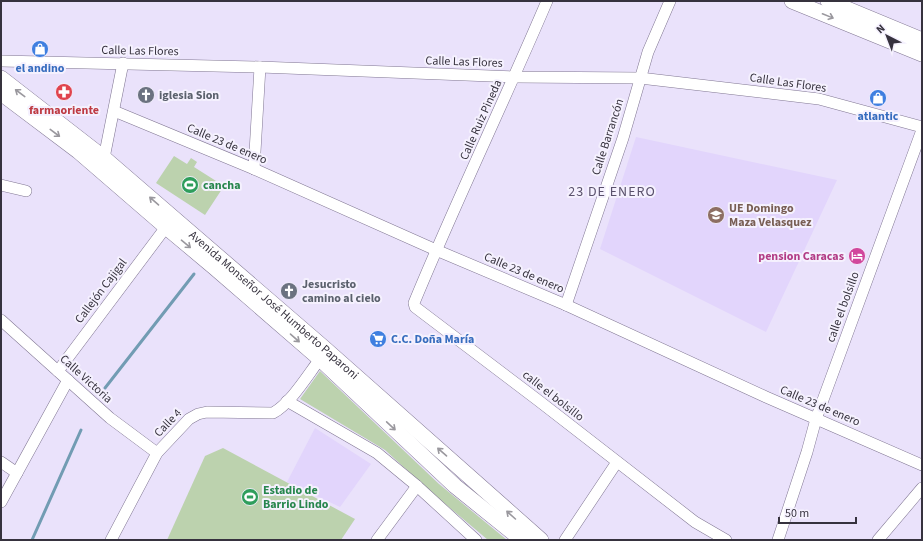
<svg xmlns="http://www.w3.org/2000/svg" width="923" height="541" font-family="'Source Sans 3',sans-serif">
  <rect width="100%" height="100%" fill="#eae2fb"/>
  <!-- built -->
  <g fill="#e2d5fc">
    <polygon points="636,137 837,180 766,332 600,249"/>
    <polygon points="315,428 371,464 340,507 287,482"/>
  </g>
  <!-- green -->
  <g fill="#bcd2ae">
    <polygon points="174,156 187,164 191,158 197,162 194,167 224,186 205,215 156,183"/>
    <polygon points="320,371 439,484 507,540 488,540 431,492 385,450 300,399"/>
    <polygon points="223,448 355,519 341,540 167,540 205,456"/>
  </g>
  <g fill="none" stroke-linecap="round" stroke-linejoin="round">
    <!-- stream -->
    <g stroke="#729cb3" stroke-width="3">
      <polyline points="105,388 194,274"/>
      <polyline points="32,540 81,430"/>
    </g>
    <!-- street casing -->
    <g stroke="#817793" stroke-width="12">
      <g id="street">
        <path d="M547 1C504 102 456 201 414 303L415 307 539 401 695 522 726 540"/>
        <polyline points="1,61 260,67 515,77 640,78 819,99 922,127"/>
        <polyline points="114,111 254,169 436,250 566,305 766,397 922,465"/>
        <polyline points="104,158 123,63"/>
        <polyline points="254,169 260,67"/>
        <polyline points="1,185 26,191"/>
        <polyline points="566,305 623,138 648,52 670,1"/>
        <polyline points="1,320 110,418 157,453"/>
        <polyline points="58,371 166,227"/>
        <polyline points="287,401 377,453 417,486 476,540"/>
        <polyline points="1,462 17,473"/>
        <polyline points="1,502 68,380"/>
        <path d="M111 540 157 453 189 419 198 414 207 412 273 413C291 403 307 376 320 359"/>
        <polyline points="377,540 417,486"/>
        <polyline points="565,540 617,462"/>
        <polyline points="778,540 807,452 816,419 922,130"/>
        <polyline points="878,540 922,488"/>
      </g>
    </g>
    <!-- secondary casing -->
    <g stroke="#817793" stroke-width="16">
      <g id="secondary">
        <polyline points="792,1 922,54"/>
        <polyline points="828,1 922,40"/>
        <path id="s1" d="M1 78 104 158 323 347 541 540"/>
        <polyline points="1,93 78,151 166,227 215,268 320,359 455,486 522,540"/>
      </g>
    </g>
    <!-- street -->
    <use href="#street" stroke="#fff" stroke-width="11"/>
    <!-- secondary -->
    <use href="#secondary" stroke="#fff" stroke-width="15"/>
  </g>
  <!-- one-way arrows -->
  <defs><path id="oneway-shaft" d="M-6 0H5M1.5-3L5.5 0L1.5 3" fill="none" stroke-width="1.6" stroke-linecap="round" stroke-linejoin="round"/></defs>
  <g stroke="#9a989e">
    <use href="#oneway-shaft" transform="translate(828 16) rotate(22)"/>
    <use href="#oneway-shaft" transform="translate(20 93) rotate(-143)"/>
    <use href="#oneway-shaft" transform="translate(55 133) rotate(37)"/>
    <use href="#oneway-shaft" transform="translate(154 201) rotate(-139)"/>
    <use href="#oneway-shaft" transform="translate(186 244) rotate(40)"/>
    <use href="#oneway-shaft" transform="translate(295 338) rotate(41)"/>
    <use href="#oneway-shaft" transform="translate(391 426) rotate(43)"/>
    <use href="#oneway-shaft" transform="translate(442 452) rotate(-139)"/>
    <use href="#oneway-shaft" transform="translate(511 515) rotate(-138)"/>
  </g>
  <!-- icons -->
  <defs>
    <g id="shop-disc" transform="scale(0.9)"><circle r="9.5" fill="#3f7fe0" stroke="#f5f1fe"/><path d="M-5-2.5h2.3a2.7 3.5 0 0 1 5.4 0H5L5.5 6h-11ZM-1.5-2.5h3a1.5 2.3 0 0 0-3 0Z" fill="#fff"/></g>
    <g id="pharmacy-disc" transform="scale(0.9)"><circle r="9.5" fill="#e0444e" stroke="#f5f1fe"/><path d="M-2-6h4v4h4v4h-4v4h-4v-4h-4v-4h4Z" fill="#fff"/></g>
    <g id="church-disc" transform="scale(0.9)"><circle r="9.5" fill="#6b7280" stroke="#f5f1fe"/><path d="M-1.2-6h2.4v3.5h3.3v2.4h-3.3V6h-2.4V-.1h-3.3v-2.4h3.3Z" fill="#fff"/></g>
    <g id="stadium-disc" transform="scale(0.9)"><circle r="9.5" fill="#2e9e5b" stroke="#f5f1fe"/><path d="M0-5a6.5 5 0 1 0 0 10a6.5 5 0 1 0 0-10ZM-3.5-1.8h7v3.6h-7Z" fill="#fff"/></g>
    <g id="school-disc" transform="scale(0.9)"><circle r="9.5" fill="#8d6e63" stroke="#f5f1fe"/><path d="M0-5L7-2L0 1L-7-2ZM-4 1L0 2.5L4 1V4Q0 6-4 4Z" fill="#fff"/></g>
    <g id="hotel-disc" transform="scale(0.9)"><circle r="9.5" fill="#d1479c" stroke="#f5f1fe"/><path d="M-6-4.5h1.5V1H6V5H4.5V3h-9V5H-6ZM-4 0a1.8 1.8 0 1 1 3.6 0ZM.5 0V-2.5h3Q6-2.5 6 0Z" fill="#fff"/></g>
    <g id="supermarket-disc" transform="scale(0.9)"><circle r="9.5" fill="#3f7fe0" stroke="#f5f1fe"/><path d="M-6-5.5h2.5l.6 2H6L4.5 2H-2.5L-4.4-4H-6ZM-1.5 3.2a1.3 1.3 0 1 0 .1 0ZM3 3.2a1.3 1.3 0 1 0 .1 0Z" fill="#fff"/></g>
  </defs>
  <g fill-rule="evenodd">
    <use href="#shop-disc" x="40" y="49"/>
    <use href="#pharmacy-disc" x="64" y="92"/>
    <use href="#church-disc" x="146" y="95"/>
    <use href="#shop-disc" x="878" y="98"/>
    <use href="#stadium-disc" x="190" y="185"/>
    <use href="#school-disc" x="716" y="215"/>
    <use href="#hotel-disc" x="857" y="256"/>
    <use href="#church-disc" x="289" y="291"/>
    <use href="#supermarket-disc" x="378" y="339"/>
    <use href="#stadium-disc" x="250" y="497"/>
  </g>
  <g text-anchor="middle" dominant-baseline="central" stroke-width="4" stroke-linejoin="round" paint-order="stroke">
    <!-- street labels -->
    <g font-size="12" fill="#36323e" stroke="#f5f1fe">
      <text transform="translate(140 51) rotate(1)">Calle Las Flores</text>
      <text transform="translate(464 62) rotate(2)">Calle Las Flores</text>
      <text transform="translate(788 83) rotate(8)">Calle Las Flores</text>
      <text transform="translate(481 120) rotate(-66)">Calle Ruiz Pineda</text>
      <text transform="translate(608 137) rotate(-72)">Calle Barrancón</text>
      <text transform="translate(227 144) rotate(23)">Calle 23 de enero</text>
      <text transform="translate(524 273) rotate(23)">Calle 23 de enero</text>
      <text transform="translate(101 291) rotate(-53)">Callejón Cajigal</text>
      <text stroke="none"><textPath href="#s1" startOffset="355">Avenida Monseñor José Humberto Paparoni</textPath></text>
      <text transform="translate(843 307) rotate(-70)">calle el bolsillo</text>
      <text transform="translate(86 379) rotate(42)">Calle Victoria</text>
      <text transform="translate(553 396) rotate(38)">calle el bolsillo</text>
      <text transform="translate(820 406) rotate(23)">Calle 23 de enero</text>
      <text transform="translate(168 423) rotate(-46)">Calle 4</text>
    </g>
    <!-- shop labels -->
    <g font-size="12" font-weight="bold" fill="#366cbe" stroke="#f5f1fe">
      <text x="40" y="68">el andino</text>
      <text x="878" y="116">atlantic</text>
      <text x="391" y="339" text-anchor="start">C.C. Doña María</text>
    </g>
    <!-- worship labels -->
    <g font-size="12" font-weight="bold" fill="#5b616d" stroke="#f5f1fe" text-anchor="start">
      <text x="159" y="95">iglesia Sion</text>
      <text x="302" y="284">Jesucristo<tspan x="302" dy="14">camino al cielo</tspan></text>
    </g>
    <!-- health labels -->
    <g font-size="12" font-weight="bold" fill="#be3a42" stroke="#f5f1fe">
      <text x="64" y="110">farmaoriente</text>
    </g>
    <!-- leisure labels -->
    <g font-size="12" font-weight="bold" fill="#27864d" stroke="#f5f1fe" text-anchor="start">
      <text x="203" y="185">cancha</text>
      <text x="263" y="490">Estadio de<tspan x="263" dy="14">Barrio Lindo</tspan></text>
    </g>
    <!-- education labels -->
    <g font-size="12" font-weight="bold" fill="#785e54" stroke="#f5f1fe" text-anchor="start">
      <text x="729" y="208">UE Domingo<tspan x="729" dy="14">Maza Velasquez</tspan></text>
    </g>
    <!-- hotel labels -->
    <g font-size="12" font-weight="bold" fill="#b23c85" stroke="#f5f1fe" text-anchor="end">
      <text x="844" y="256">pension Caracas</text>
    </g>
    <!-- quarter labels -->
    <g font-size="14" letter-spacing="1" fill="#5a516c" stroke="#f5f1fe">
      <text x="612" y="192">23 DE ENERO</text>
    </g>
  </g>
  <!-- border -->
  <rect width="923" height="541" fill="none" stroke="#36323e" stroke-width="4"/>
  <!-- north arrow -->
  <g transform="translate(887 36) rotate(318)" stroke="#f5f1fe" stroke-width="3" paint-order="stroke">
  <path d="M0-3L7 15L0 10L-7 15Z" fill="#36323e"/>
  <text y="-6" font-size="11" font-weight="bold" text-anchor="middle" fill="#36323e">N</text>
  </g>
  <!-- scale -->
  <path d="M779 517v6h77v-6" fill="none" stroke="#36323e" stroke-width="2"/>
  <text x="785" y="517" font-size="12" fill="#36323e" stroke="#f5f1fe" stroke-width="3" paint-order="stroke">50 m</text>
</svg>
